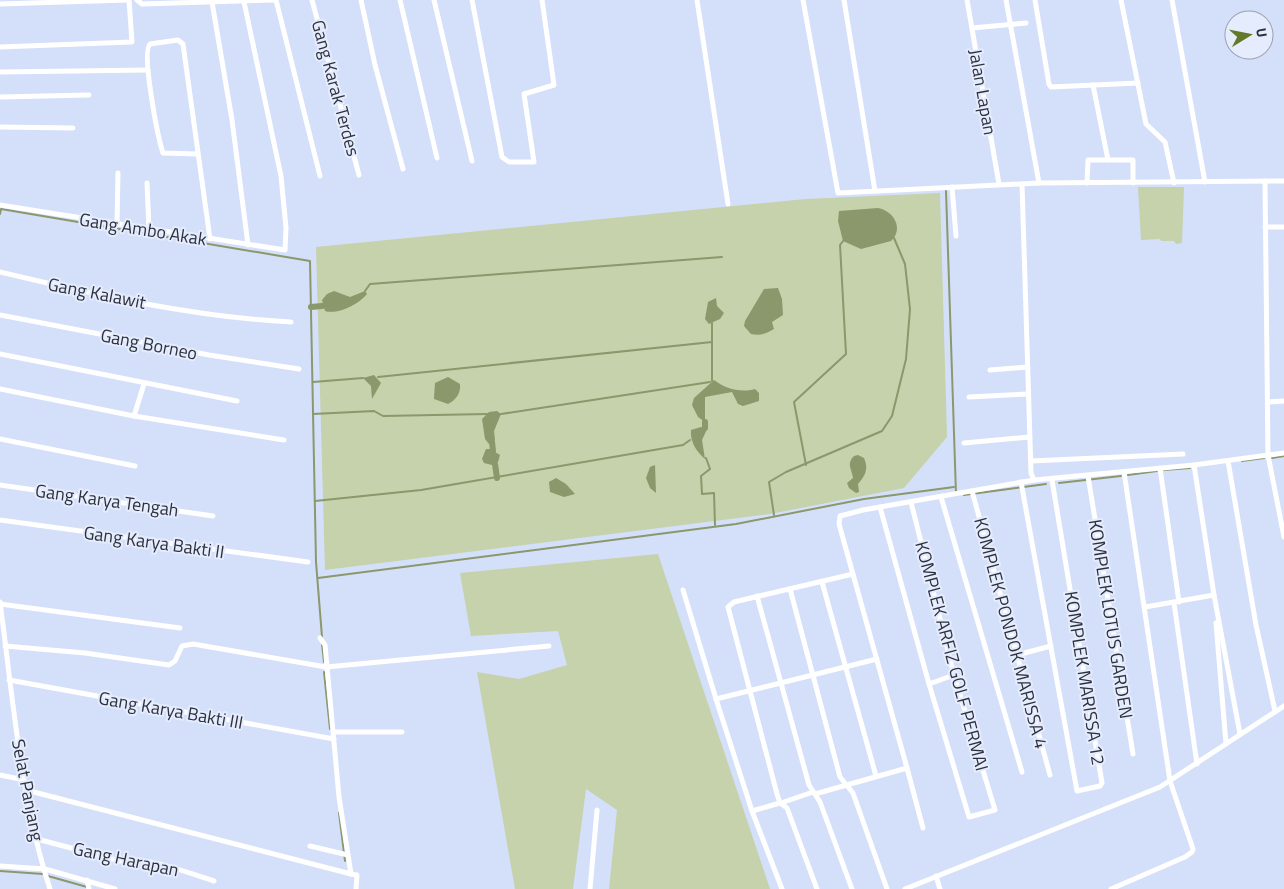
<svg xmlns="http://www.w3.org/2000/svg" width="1284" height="889" font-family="'Titillium Web',sans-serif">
  <rect width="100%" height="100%" fill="#d4dffa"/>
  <!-- green -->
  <g fill="#c5d2ab">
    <polygon points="1138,187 1184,187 1182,243 1176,244 1174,241 1161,241 1160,239 1141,240"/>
    <polygon points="940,193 947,437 904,488 770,514 325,570 316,247 806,199"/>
    <polygon points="658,554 770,889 609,889 617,810 586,789 573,889 515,889 477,672 519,679 567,665 558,631 471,636 460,573"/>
  </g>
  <!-- water -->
  <g fill="#8a986c">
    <path d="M878 208C894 211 904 229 891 241L861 249 843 241 838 221 839 211Z"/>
    <path d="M778 288 782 299 783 315 772 322 774 329C766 334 760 336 751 334L744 326 745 321 764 289Z"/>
    <path d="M334 291 350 297 365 291 367 294C359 304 338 315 325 311L322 300 327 294Z"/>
    <polygon points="716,298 717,306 724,313 720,319 709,324 705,319 708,302"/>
    <polygon points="374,375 381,383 372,399 371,386 363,378"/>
    <path d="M448 377 460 384C461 393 456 400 448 404L434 399 435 383Z"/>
    <path d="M714 380C726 389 740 393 755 389L759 393V401L743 406 738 404 732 392 705 397V422L698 417 692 405 694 398Z"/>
    <polygon points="497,411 501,414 494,431 495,440 489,444 485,439 482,419 489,412"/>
    <path d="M701 427 707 429 702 440 705 459C696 451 690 442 691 430Z"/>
    <polygon points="486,449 490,449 500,455 498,462 492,465 484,463 482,459"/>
    <path d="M858 455 864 458C869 469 865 476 858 484L859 492 856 493 849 488 847 483 853 478C852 469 846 464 854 456Z"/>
    <polygon points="655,465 656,493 650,488 646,478 650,467"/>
    <polygon points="556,478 566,484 575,494 564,497 550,492 549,482"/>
  </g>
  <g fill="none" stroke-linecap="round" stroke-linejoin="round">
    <!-- stream -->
    <g stroke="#8a986c" stroke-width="2">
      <polyline points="946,191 956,494"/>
      <polyline points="0,214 1,209 310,261 316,562 322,637"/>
      <polyline points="365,291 370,284 722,257"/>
      <polyline points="712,323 712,381"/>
      <polyline points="378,377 712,342"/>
      <polyline points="313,382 363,378"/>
      <polyline points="313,414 374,411 383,416 487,414"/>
      <polyline points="501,414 710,382"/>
      <polyline points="706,458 710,469 701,476 702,494 714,493 715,525"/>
      <polyline points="1272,458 1284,456"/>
      <polyline points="1242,461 1264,458"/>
      <polyline points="806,465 794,402 846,354 840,245 843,241"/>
      <polyline points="1164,470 1190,468"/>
      <polyline points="1128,475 1157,471"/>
      <polyline points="1059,483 1121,476"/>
      <polyline points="964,495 1046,484"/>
      <polyline points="315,501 421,490 683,445 690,440"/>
      <polyline points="774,515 769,482 786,472 882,431 892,416 906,359 910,309 905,264 894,238"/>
      <polyline points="318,578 736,524 864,499 954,487"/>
      <polyline points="322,644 324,662"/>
      <polyline points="324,672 330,729"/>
      <polyline points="339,813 345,861"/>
      <polyline points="0,871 43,874"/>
      <polyline points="48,876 87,887"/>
    </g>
    <!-- canal -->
    <g stroke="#8a986c" stroke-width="6">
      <polyline points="311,307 322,306"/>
      <polyline points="705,422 705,428"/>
      <polyline points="492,442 493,451"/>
      <polyline points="495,464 497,478"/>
    </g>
    <!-- street -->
    <g stroke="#fff" stroke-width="5">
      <polyline points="137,0 142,4 274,0"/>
      <polyline points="276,0 320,176"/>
      <polyline points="312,0 359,175"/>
      <polyline points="361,0 375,65 403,169"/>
      <polyline points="400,0 437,158"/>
      <polyline points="434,0 472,161"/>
      <polyline points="472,0 502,157 509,162 534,162 524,94 554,85 542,0"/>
      <polyline points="697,0 728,204"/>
      <polyline points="803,0 838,193 1039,183 1284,181"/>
      <polyline points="844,0 875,191"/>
      <polyline points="967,0 999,184"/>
      <polyline points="1006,0 1039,183"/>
      <polyline points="1035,0 1049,84 1051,87 1138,83"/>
      <polyline points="1121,0 1146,124 1165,142 1174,183"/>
      <polyline points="1172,0 1205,182"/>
      <polyline points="212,2 232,120 248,245"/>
      <polyline points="0,4 127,0"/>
      <polyline points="972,28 1026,23"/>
      <polyline points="0,47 132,42 129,0"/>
      <polyline points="0,72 148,70"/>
      <polyline points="1093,85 1108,160 1133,160 1133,183"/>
      <polyline points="0,97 89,95"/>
      <polyline points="0,127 73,128"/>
      <path d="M197 154 163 153C158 138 141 52 150 44L178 40 183 44 210 239"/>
      <polyline points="1265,181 1268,455 1284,537"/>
      <polyline points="147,183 149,230"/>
      <polyline points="1087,183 1088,160 1108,160"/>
      <polyline points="1022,184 1031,473 1034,480 1194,465 1284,453"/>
      <polyline points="952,187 956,236"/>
      <polyline points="0,205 285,250 286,228 281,176 244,2"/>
      <polyline points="117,225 118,173"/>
      <polyline points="1265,227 1284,227"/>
      <path d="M0 272C96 295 193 317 291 322"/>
      <polyline points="0,315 209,355 299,369"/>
      <polyline points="0,354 237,401"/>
      <polyline points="990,370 1027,367"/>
      <polyline points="0,389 134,416 144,384"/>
      <polyline points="969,397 1028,394"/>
      <polyline points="1268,402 1284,401"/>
      <polyline points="134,416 284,440"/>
      <polyline points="0,439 135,466"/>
      <polyline points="964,443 1030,437"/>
      <polyline points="1031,461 1183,454"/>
      <polyline points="1228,461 1256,625 1275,711"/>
      <polyline points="1194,465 1214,595 1240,734"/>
      <polyline points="1160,468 1179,602"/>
      <polyline points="1088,476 1133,754"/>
      <polyline points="1021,482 1077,791 1100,786 1102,783 1052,480"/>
      <polyline points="0,485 213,516"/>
      <polyline points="972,491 1050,775"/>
      <polyline points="941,497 1022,772"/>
      <polyline points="911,502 954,675 995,810 969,817 929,684"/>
      <polyline points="880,507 929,684 954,675"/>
      <polyline points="0,520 308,562"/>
      <polyline points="822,582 876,776"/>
      <polyline points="790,589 840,777 853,793 887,889"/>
      <polyline points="683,590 716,699"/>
      <polyline points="757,596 809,785 820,802 852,889"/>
      <path d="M0 602C13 698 20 797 50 889"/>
      <polyline points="1174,603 1197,764"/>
      <polyline points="0,604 180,628"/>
      <polyline points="1145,607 1214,595"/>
      <polyline points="1216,623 1226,744"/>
      <polyline points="5,646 85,653 169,665 175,661 182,646 193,644 326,667 549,646"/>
      <polyline points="1017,655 1051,646"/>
      <polyline points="9,680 334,739"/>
      <polyline points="334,732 402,732"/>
      <polyline points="907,768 923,828"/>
      <polyline points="0,775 24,780"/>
      <polyline points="26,790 351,874 339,797 325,645 320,638"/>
      <polyline points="815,794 907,768 839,524 840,516 863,510 1034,480"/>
      <polyline points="781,803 813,792"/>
      <polyline points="752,811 780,803"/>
      <path d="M37 839 120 861C150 857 185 872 214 881"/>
      <polyline points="310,846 348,855"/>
      <polyline points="0,866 45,869 115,889"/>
      <polyline points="351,874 357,875 356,889"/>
      <polyline points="936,876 940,889"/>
      <polyline points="87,880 89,889"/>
      <polyline points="590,889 597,810"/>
      <polyline points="782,889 752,811 716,699 877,659"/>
      <polyline points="817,889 787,808 780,803 777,794 728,607 734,602 853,574"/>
      <polyline points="905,889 1160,787 1284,706"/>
      <polyline points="1111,889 1185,857 1192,852 1193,849 1170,781 1124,472"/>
    </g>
  </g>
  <g text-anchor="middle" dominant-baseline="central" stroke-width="4" stroke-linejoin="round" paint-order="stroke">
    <!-- street labels -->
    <g font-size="18" fill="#2d313c" stroke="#e5ecfd">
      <text transform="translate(336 88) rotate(75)">Gang Karak Terdes</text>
      <text transform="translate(983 92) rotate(80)">Jalan Lapan</text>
      <text transform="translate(143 229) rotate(9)">Gang Ambo Akak</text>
      <text transform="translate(97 293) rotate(11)">Gang Kalawit</text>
      <text transform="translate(149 344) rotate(11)">Gang Borneo</text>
      <text transform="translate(107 500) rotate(8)">Gang Karya Tengah</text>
      <text transform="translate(154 542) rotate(8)">Gang Karya Bakti II</text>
      <text transform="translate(1111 619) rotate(81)">KOMPLEK LOTUS GARDEN</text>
      <text transform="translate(1011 633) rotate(75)">KOMPLEK PONDOK MARISSA 4</text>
      <text transform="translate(952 656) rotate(75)">KOMPLEK ARFIZ GOLF PERMAI</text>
      <text transform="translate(1085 678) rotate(81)">KOMPLEK MARISSA 12</text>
      <text transform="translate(171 710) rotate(10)">Gang Karya Bakti III</text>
      <text transform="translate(28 790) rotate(79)">Selat Panjang</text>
      <text transform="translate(126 859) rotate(12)">Gang Harapan</text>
    </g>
  </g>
  <!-- north arrow -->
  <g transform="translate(1249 35) rotate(80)"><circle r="24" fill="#e5ecfd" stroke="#9ba1b0"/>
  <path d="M0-4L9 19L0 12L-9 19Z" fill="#637829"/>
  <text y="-8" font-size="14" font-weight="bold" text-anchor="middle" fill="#2d313c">U</text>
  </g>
</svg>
